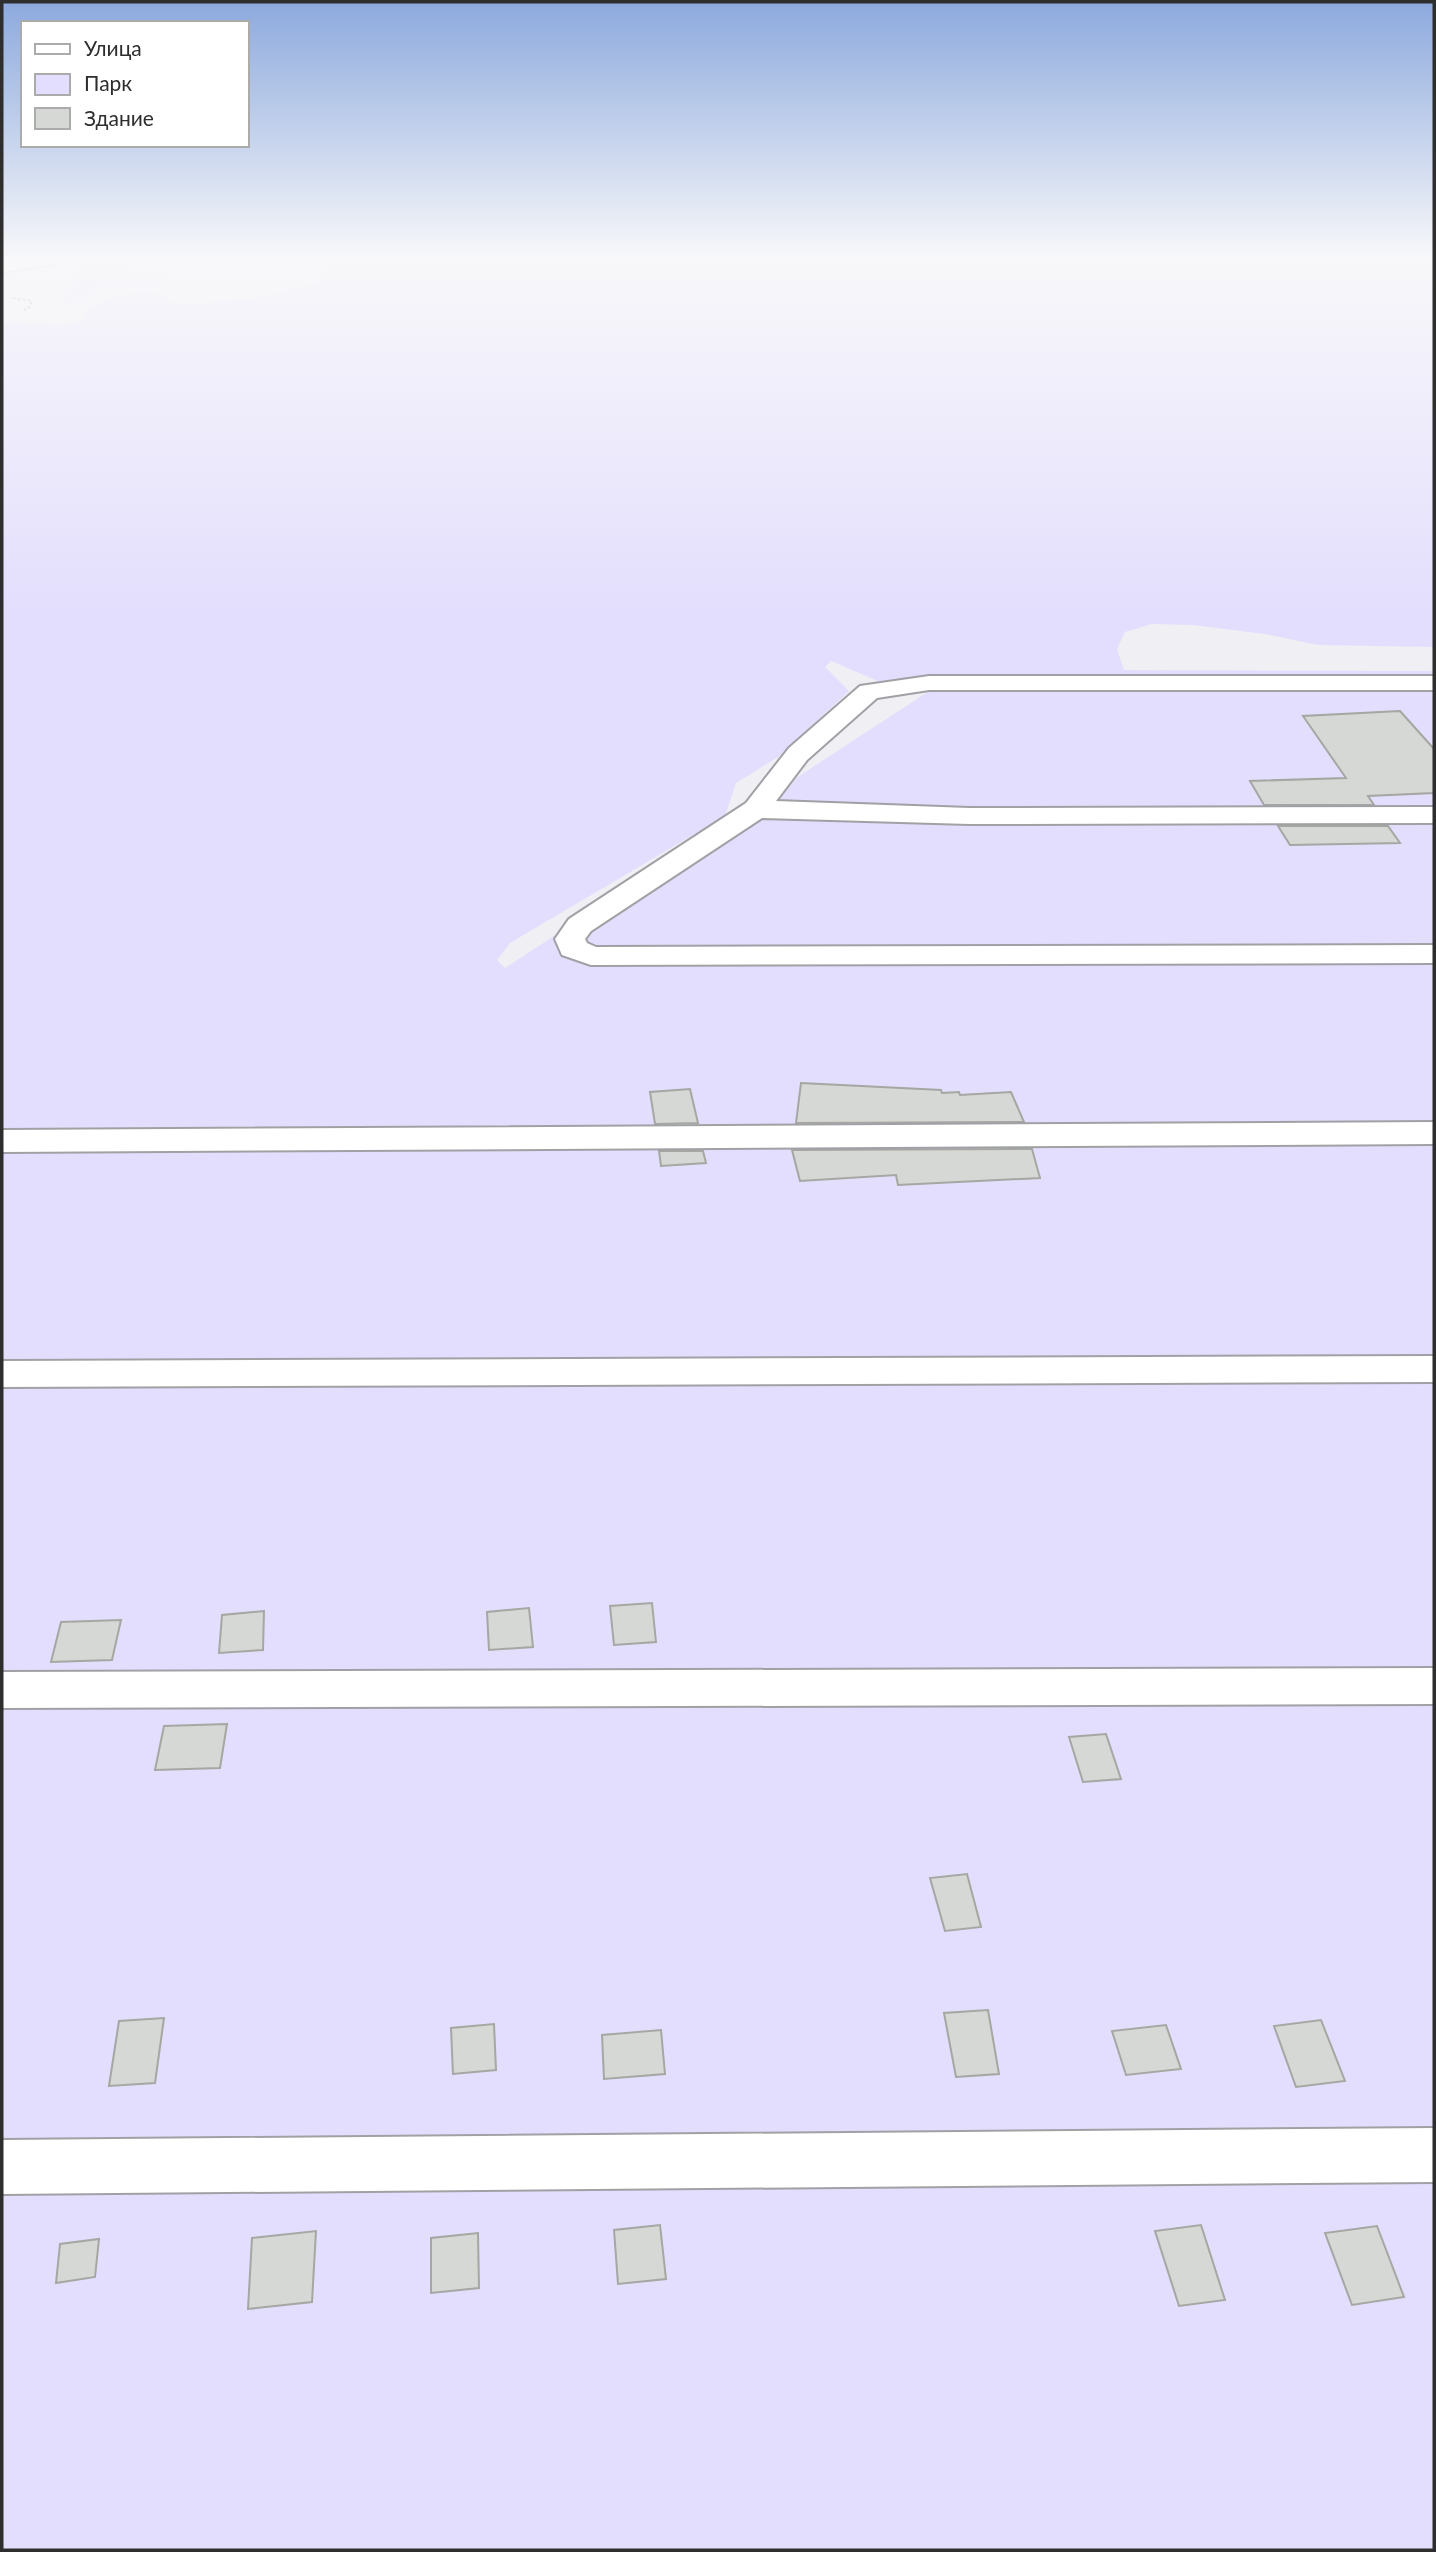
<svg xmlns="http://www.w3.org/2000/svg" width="1436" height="2552" font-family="Lato,sans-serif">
  <rect width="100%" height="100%" fill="#f0eff4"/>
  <!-- green -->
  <g fill="#e3defd" fill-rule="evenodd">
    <path d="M79 258H124L120 262 124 266 166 277C150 299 109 278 90 293L98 296 97 298 66 302 63 297 77 283 76 277 78 270 70 264Z"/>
    <path d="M361 258H1434V647L1318 645 1265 634 1193 625 1152 624 1125 632 1117 649 1124 670 1434 671V2550H2V322L59 325 83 320 91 306C116 296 138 285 165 296L167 302 205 305 214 301 250 299 319 282 331 265ZM831 661 880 682H943L505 968 497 960 510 943 725 816 736 783 778 757 849 691 825 667Z"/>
  </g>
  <!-- building -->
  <g fill="#d5d8d4" stroke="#a4a7a2" stroke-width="2">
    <polygon points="1400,711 1434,749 1434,793 1368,796 1374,805 1264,805 1250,781 1346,778 1303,716"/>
    <polygon points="1278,826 1388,826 1400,843 1290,845"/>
    <polygon points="801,1083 941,1090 942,1093 959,1092 960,1095 1011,1092 1024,1122 796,1123"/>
    <polygon points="690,1089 698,1123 655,1124 650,1092"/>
    <polygon points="1032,1149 1040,1178 898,1185 896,1175 800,1181 792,1150"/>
    <polygon points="659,1151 703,1151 706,1163 661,1166"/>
    <polygon points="652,1603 656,1642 614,1645 610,1606"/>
    <polygon points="529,1608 533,1647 489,1650 487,1612"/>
    <polygon points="264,1611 263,1650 219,1653 222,1615"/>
    <polygon points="121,1620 112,1660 51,1662 61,1622"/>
    <polygon points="227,1724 220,1768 155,1770 164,1726"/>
    <polygon points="1106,1734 1121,1779 1083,1782 1069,1737"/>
    <polygon points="967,1874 981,1927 945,1931 930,1878"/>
    <polygon points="988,2010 999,2074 956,2077 944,2013"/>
    <polygon points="164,2018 155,2083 109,2086 119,2021"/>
    <polygon points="1321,2020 1345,2081 1296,2087 1274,2026"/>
    <polygon points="494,2024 496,2070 453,2074 451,2028"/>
    <polygon points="1166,2025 1181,2069 1126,2075 1112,2031"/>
    <polygon points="661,2030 665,2074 604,2079 602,2035"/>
    <polygon points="660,2225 666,2279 618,2284 614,2230"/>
    <polygon points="1201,2225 1225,2300 1179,2306 1155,2231"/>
    <polygon points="1377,2226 1404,2297 1352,2305 1325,2233"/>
    <polygon points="316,2231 312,2302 248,2309 252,2238"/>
    <polygon points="478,2233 479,2288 431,2293 431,2238"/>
    <polygon points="99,2239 95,2277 56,2283 60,2244"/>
  </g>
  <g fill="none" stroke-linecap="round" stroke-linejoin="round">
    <!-- minor casing -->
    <g stroke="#a1a0a5" stroke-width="4">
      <g id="minor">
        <polygon points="32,258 69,258 61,263 2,272 2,262"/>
        <polygon points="346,258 363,258 353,264 348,262"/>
        <polygon points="929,676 1434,676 1434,690 929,690 877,698 807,760 776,801 969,808 1434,807 1434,823 969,824 762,818 591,931 585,939 587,943 596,947 1434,945 1434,963 591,965 562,955 555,939 569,919 746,803 789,748 860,686"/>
        <polygon points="1434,1122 1434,1144 2,1152 2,1130"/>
        <polygon points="1434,1356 1434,1382 2,1387 2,1361"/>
        <polygon points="1434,1668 1434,1704 2,1708 2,1672"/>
        <polygon points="1434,2128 1434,2182 2,2194 2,2140"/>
      </g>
    </g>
    <!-- path -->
    <polyline stroke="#909093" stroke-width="2" stroke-dasharray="2.5 2.5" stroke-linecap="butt" points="13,298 32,301 28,309 22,310"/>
    <!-- minor -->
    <use href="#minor" fill="#fff" fill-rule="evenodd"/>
  </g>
  <!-- sky -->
  <linearGradient id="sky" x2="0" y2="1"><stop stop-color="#8ca9dd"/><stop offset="0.42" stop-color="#f8f8fa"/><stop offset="1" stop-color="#f8f8fa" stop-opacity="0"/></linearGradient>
  <rect width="1436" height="615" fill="url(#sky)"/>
  <!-- border -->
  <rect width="1436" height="2552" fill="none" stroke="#2e2e2f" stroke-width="7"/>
  <!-- legend -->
  <rect x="21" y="21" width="228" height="126" fill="#ffffff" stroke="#ababac" stroke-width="2"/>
  <rect x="35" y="44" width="35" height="10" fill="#ffffff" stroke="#ababac" stroke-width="2"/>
  <text x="84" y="56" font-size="21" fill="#2e2e2f">Улица</text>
  <rect x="35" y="74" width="35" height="21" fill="#e3defd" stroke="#ababac" stroke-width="2"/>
  <text x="84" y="91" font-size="21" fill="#2e2e2f">Парк</text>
  <rect x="35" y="108" width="35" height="21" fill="#d5d8d4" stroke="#ababac" stroke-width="2"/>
  <text x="84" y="126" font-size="21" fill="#2e2e2f">Здание</text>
</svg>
